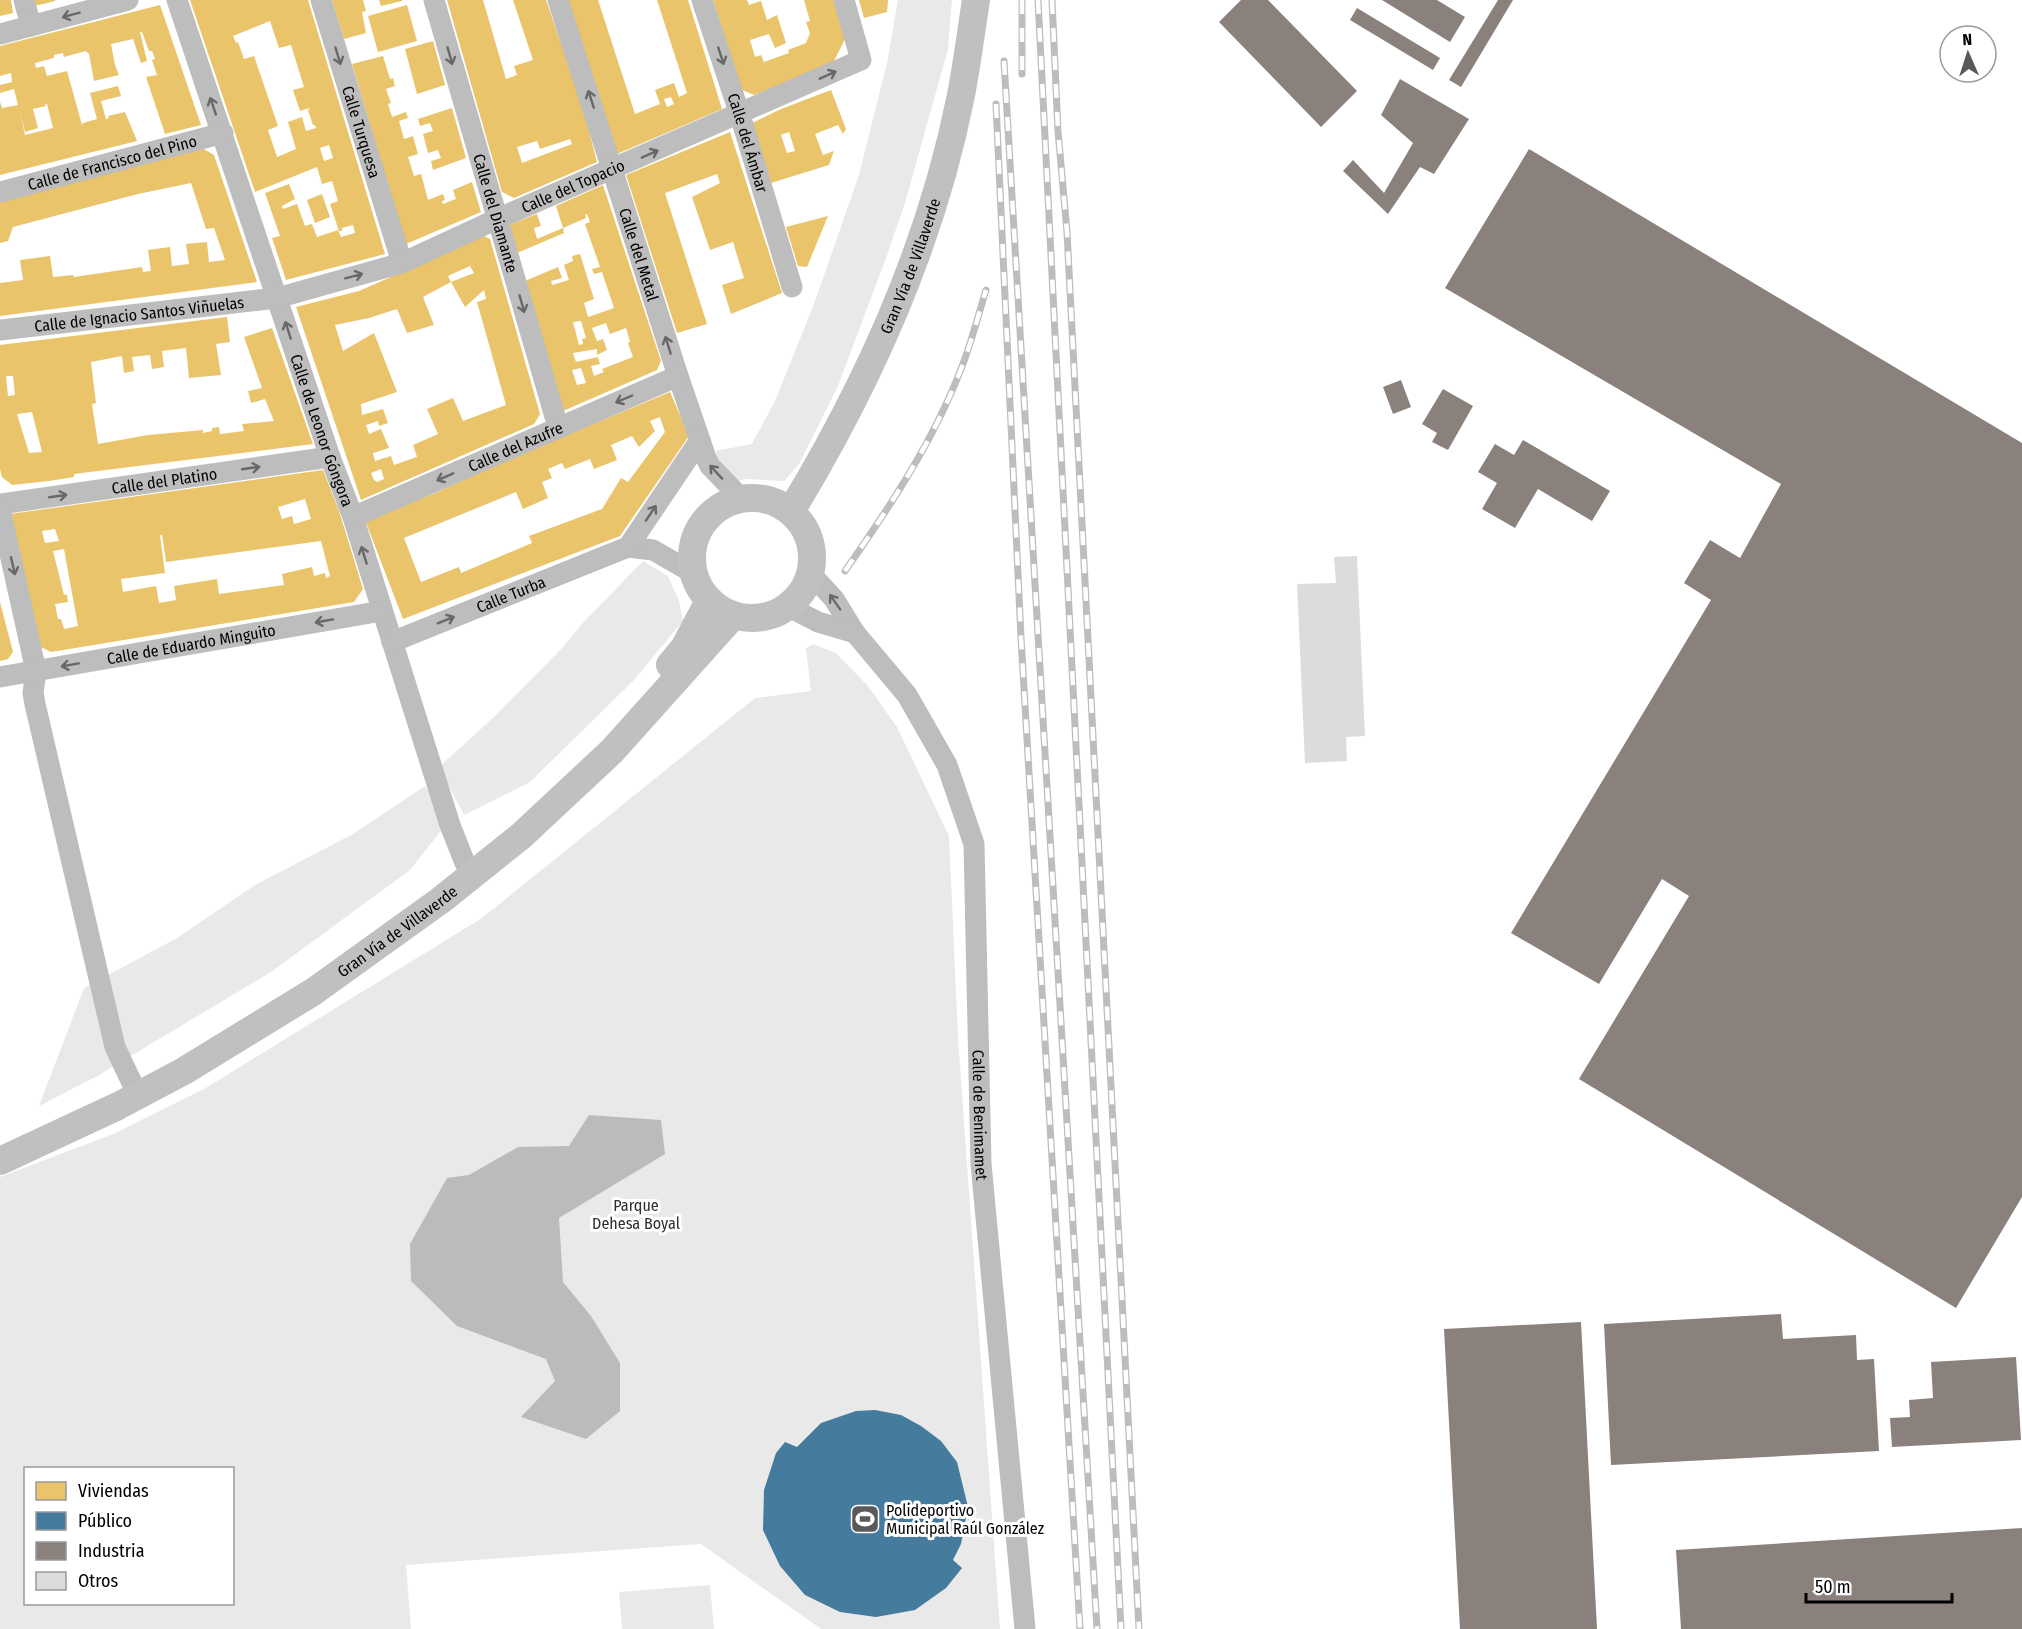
<svg xmlns="http://www.w3.org/2000/svg" width="2022" height="1629" font-family="'Fira Sans Condensed',sans-serif">
  <rect width="100%" height="100%" fill="#fff"/>
  <!-- green -->
  <g fill="#e9e9e9" fill-rule="evenodd">
    <polygon points="898,0 952,0 948,49 905,203 886,258 838,386 799,464 784,481 748,479 730,482 718,463 716,451 752,444 775,401 814,304 859,175 887,63"/>
    <polygon points="643,561 668,576 679,601 683,621 632,682 530,782 464,815 439,767 495,716 563,647 581,625"/>
    <path d="M813 644 836 653 868 686 897 727 949 836 958 1037 1000 1629H821L701 1544 406 1565 411 1629H0V1177L113 1134 204 1089 482 918 755 698 811 691 806 648ZM26 1468H232V1604H26Z"/>
    <polygon points="425,786 450,825 440,832 410,870 271,972 99,1075 39,1106 84,988 177,938 255,885 353,834"/>
    <polygon points="710,1585 714,1629 622,1629 619,1592"/>
  </g>
  <!-- water -->
  <polygon fill="#bbb" points="589,1115 661,1120 665,1154 559,1218 563,1282 591,1316 620,1363 620,1411 586,1439 521,1417 555,1381 546,1359 457,1326 411,1281 410,1244 447,1178 469,1175 518,1147 569,1146"/>
  <!-- homes -->
  <g fill="#e9c46a" fill-rule="evenodd">
    <polygon points="0,0 11,0 13,13 0,16"/>
    <polygon points="34,0 55,0 55,1 35,6"/>
    <path d="M190 0H308L385 254 286 280 272 238 280 236 265 193 289 184 295 199 282 206 283 209 297 204 305 226 312 224 317 237 338 230 341 237 355 233 353 225 342 228V231H339L330 204 338 201 332 181 322 184 317 167 255 192ZM270 21 279 48 291 45 304 87 293 90 300 111 310 108 308 110 313 125H315L316 128 306 131 302 117 288 122 296 149 277 157 268 130 278 126 254 56 244 59 238 42 236 43 233 36ZM329 145 333 158 324 161 320 148Z"/>
    <polygon points="332,0 363,0 366,11 362,12 366,33 344,39"/>
    <polygon points="379,0 402,0 402,1 381,6"/>
    <path d="M447 0H483L506 79 517 75 514 66 533 60 513 0H546L582 104 597 162 514 198 502 192ZM570 139 572 144 522 163 517 147 537 141 540 149Z"/>
    <path d="M567 0H598L635 114 660 104 655 90 674 83 679 97 687 93 657 0H688L722 109 617 154ZM671 97 674 104 667 107 664 99Z"/>
    <polygon points="713,0 747,0 749,5 761,1 767,20 777,15 786,43 775,48 769,34 750,40 755,57 761,55 764,62 789,53 788,50 806,43 810,33 806,22 810,21 804,0 837,0 848,33 832,65 754,95 742,90"/>
    <polygon points="859,0 888,0 887,12 864,18"/>
    <path d="M160 5 201 125 165 134 146 77 157 75 152 60 155 59 152 51H149L142 32H140L147 61 141 63 133 39 111 44 115 65 119 75 94 81 89 54 86 51 64 57 63 53 54 55V58L35 63 36 68 44 66 47 76 67 71 82 125 83 123 97 119 90 93 118 86 121 96 101 101 106 119 109 118 108 116 125 112 137 141 0 175V102L2 108 18 105 14 89 0 93V85L12 82 11 73 0 76V46ZM45 104H47L53 128 25 135 20 112 25 132 38 128 33 109 46 106Z"/>
    <polygon points="407,5 417,41 378,52 368,16"/>
    <polygon points="433,41 445,85 417,94 405,49"/>
    <polygon points="383,56 390,79 393,78 395,86 386,89 391,103 388,104 392,117 406,112 408,118 399,121 404,139 413,136 418,154 408,157 414,176 421,174 428,200 443,194 445,200 442,201 443,204 456,199 453,190 472,182 481,212 406,244 352,64"/>
    <path d="M831 90 846 129 843 134 838 125 815 134 823 155 834 151 829 165 771 183 752 123 781 109ZM789 132 795 151 787 153 781 135Z"/>
    <polygon points="452,108 466,158 433,170 431,161 441,158 438,150 428,153 423,134 433,131 430,123 420,126 418,119"/>
    <polygon points="730,132 782,293 731,314 722,285 744,278 733,242 710,250 692,197 720,183 717,174 665,193 707,324 677,333 626,175"/>
    <polygon points="202,148 214,155 257,282 0,316 0,283 23,280 20,260 50,256 53,277 73,275 74,277 142,267 143,272 151,271 148,250 170,247 172,266 189,264 186,244 207,242 209,262 225,260 214,228 206,229 191,183 138,194 13,227 8,241 0,243 0,198"/>
    <path d="M603 185 661 361 657 370 563 411 525 281 558 267 562 278 551 281 552 285 569 280 564 265 573 261 572 256 580 254 594 299 584 303 588 317 614 308 602 272 594 274 592 269 600 267 585 224 590 222 587 214 585 215 586 218 563 228 556 206ZM581 321 586 338 582 339 583 344 579 345 573 322ZM606 323 610 334 626 328 630 342 628 343 633 357 602 369 604 372 594 376 591 366 600 364 598 357 576 362 573 353 597 349V355L607 350 603 339 597 341 592 328ZM581 368 586 383 577 385 572 370Z"/>
    <polygon points="322,194 330,217 315,223 307,200"/>
    <polygon points="537,214 541,226 534,228 537,239 563,228 564,233 517,253 509,225"/>
    <polygon points="828,216 807,267 798,266 786,227"/>
    <path d="M484 236 490 239 540 414 534 424 361 500 296 307 359 291ZM470 266 474 273 451 282 448 276ZM451 282 465 307 484 290 486 299 477 302 506 405 463 421 453 398 427 409 438 434 413 445 417 457 394 465 391 456 375 461 373 453 389 448 381 429 369 434 366 425 378 421 379 426 388 423 383 409 362 415 361 404 397 392 374 333 343 351 335 325 369 318 397 309 407 333 434 325 423 297ZM381 469 384 479 377 482 374 480 371 473Z"/>
    <path d="M227 317 230 342 216 344 221 375 189 378 186 348 162 351 164 367 152 369 150 355 132 357 134 371 124 373 122 356 91 362 96 403 92 404 98 444 148 435 203 430V433L212 431V428L219 427 220 434 244 431 242 424 274 421 265 399 251 403 248 391 262 388 244 337 272 328 313 444 74 474V477L49 481 12 485 2 477 0 469V345ZM6 376H13L15 395 8 396ZM32 412 42 452 29 453 17 414Z"/>
    <path d="M670 392 689 436 620 536 403 619 365 520 433 494 505 461ZM660 417 665 432 628 482 621 478 602 509 529 536 532 543 461 573 459 567 421 582 404 538 516 492 523 509 548 498 542 482 552 478 548 469 562 463 565 469 590 459 594 469 617 460 611 445 632 436 639 447 655 431 650 421Z"/>
    <path d="M323 470 339 511 363 589 354 602 51 652 41 647 10 514ZM305 499 311 519 294 524 292 516 282 519 278 507ZM55 529 59 541 45 543 42 531ZM160 535H162L166 562 321 541 330 576 326 578 325 573 314 576 312 567 282 574 284 585 219 594 217 579 174 586 176 600 159 603 156 586 123 592 121 579 165 573ZM64 549 78 626 64 629 61 619H58L55 604 68 602 67 594 64 595 53 551Z"/>
    <polygon points="0,602 13,652 8,659 0,661"/>
  </g>
  <!-- public -->
  <polygon fill="#457b9d" points="875,1410 901,1415 921,1426 941,1441 957,1462 968,1507 961,1544 953,1560 962,1568 946,1588 915,1610 876,1617 840,1612 805,1595 780,1566 763,1530 764,1490 776,1453 785,1442 797,1447 821,1423 856,1411"/>
  <!-- industry -->
  <g fill="#8a817c">
    <polygon points="1241,0 1268,0 1357,91 1321,127 1219,22"/>
    <polygon points="1382,0 1437,0 1465,17 1450,42"/>
    <polygon points="1498,0 1513,0 1461,87 1449,80"/>
    <polygon points="1357,8 1440,58 1433,70 1350,20"/>
    <polygon points="1400,79 1469,119 1434,174 1420,167 1388,214 1343,171 1353,160 1384,193 1413,143 1381,115"/>
    <polygon points="1529,149 2022,443 2022,1197 1956,1308 1579,1079 1689,896 1662,879 1599,984 1511,933 1711,600 1684,583 1710,540 1740,558 1781,484 1445,288"/>
    <polygon points="1401,380 1411,407 1393,414 1383,387"/>
    <polygon points="1443,389 1473,406 1448,450 1432,442 1437,433 1422,424"/>
    <polygon points="1523,440 1610,491 1592,521 1538,489 1515,528 1482,509 1497,483 1478,472 1495,444 1514,455"/>
    <polygon points="1781,1314 1783,1339 1856,1335 1857,1360 1874,1359 1879,1451 1611,1465 1604,1324"/>
    <polygon points="1581,1322 1597,1629 1460,1629 1444,1329"/>
    <polygon points="2016,1357 2021,1440 1892,1447 1890,1418 1910,1417 1909,1400 1933,1398 1931,1362"/>
    <polygon points="2022,1528 2022,1629 1681,1629 1676,1550"/>
  </g>
  <!-- building -->
  <polygon fill="#dcdcdc" points="1357,556 1365,736 1346,737 1347,761 1305,763 1297,584 1336,583 1334,557"/>
  <g fill="none" stroke-linecap="round" stroke-linejoin="round">
    <!-- street -->
    <g stroke="#bdbdbd" stroke-width="21">
      <polyline points="24,0 31,26"/>
      <path id="s1" d="M177 0 330 457 353 517 450 825 465 863"/>
      <path id="s2" d="M321 0 402 263"/>
      <path id="s3" d="M434 0 558 427"/>
      <path id="s4" d="M558 0 678 376 706 458 710 466 741 498"/>
      <path id="s5" d="M702 0 740 115 792 287"/>
      <polyline points="0,34 128,0"/>
      <path id="s6" d="M0 192 223 133"/>
      <path id="s7" d="M0 330 277 298 402 263 497 219 861 60 844 0"/>
      <path id="s8" d="M0 504 330 457"/>
      <polyline points="0,509 36,671 33,693 35,704 115,1047 133,1085"/>
      <path id="s9" d="M353 517 678 376"/>
      <polyline points="628,547 653,550 693,573"/>
      <path id="s10" d="M811 574 834 599 855 633 907 695 947 765 974 844 981 1164 1025 1629"/>
      <polyline points="789,607 818,622 855,633"/>
      <path id="s11" d="M392 642 628 547 700 440"/>
      <path id="s12" d="M0 677 382 611"/>
    </g>
    <!-- secondary -->
    <g stroke="#c0c0c0" stroke-width="28">
      <circle cx="752" cy="558" r="60"/>
      <path id="s13" d="M791 511C869 383 932 242 961 95 967 64 971 32 976 0"/>
      <polyline points="670,665 684,648 709,601"/>
      <path id="s14" d="M0 1161 118 1106 184 1071 313 992 441 900 521 836 612 751 733 616"/>
    </g>
    <!-- rail casing -->
    <g stroke="#bdbdbd" stroke-width="7">
      <g id="rail">
        <polyline points="1022,0 1022,74"/>
        <polyline points="1038,0 1121,1629"/>
        <polyline points="1052,0 1058,131 1067,232 1139,1629"/>
        <polyline points="1004,61 1097,1629"/>
        <polyline points="996,104 1021,638 1080,1629"/>
        <path d="M845 571C889 508 933 442 961 369 971 344 978 316 986 290"/>
      </g>
    </g>
    <!-- rail -->
    <use href="#rail" stroke="#fff" stroke-width="4.5" stroke-dasharray="14" stroke-linecap="butt"/>
  </g>
  <!-- one-way arrows -->
  <defs><path id="oneway-shaft" d="M-6 0H5M1.5-3L5.5 0L1.5 3" fill="none" stroke-width="1.6" stroke-linecap="round" stroke-linejoin="round" transform="scale(1.5)"/></defs>
  <g stroke="#686868">
    <use href="#oneway-shaft" transform="translate(71 15) rotate(165)"/>
    <use href="#oneway-shaft" transform="translate(338 56) rotate(73)"/>
    <use href="#oneway-shaft" transform="translate(450 56) rotate(74)"/>
    <use href="#oneway-shaft" transform="translate(721 56) rotate(72)"/>
    <use href="#oneway-shaft" transform="translate(828 75) rotate(-24)"/>
    <use href="#oneway-shaft" transform="translate(591 99) rotate(-108)"/>
    <use href="#oneway-shaft" transform="translate(213 106) rotate(-109)"/>
    <use href="#oneway-shaft" transform="translate(650 154) rotate(-24)"/>
    <use href="#oneway-shaft" transform="translate(354 276) rotate(-15)"/>
    <use href="#oneway-shaft" transform="translate(522 304) rotate(74)"/>
    <use href="#oneway-shaft" transform="translate(288 330) rotate(-108)"/>
    <use href="#oneway-shaft" transform="translate(668 345) rotate(-107)"/>
    <use href="#oneway-shaft" transform="translate(624 399) rotate(157)"/>
    <use href="#oneway-shaft" transform="translate(251 468) rotate(-8)"/>
    <use href="#oneway-shaft" transform="translate(716 472) rotate(-133)"/>
    <use href="#oneway-shaft" transform="translate(445 477) rotate(156)"/>
    <use href="#oneway-shaft" transform="translate(58 496) rotate(-8)"/>
    <use href="#oneway-shaft" transform="translate(651 513) rotate(-56)"/>
    <use href="#oneway-shaft" transform="translate(364 555) rotate(-107)"/>
    <use href="#oneway-shaft" transform="translate(13 566) rotate(77)"/>
    <use href="#oneway-shaft" transform="translate(835 602) rotate(-125)"/>
    <use href="#oneway-shaft" transform="translate(446 620) rotate(-22)"/>
    <use href="#oneway-shaft" transform="translate(324 621) rotate(170)"/>
    <use href="#oneway-shaft" transform="translate(70 665) rotate(170)"/>
  </g>
  <!-- icons -->
  <defs>
    <g id="stadium-square" transform="scale(1.5)"><rect x="-9" y="-9" width="18" height="18" rx="4" fill="#595959" stroke="#fff"/><path d="M0-5a6.5 5 0 1 0 0 10a6.5 5 0 1 0 0-10ZM-3.5-1.8h7v3.6h-7Z" fill="#fff"/></g>
  </defs>
  <g fill-rule="evenodd">
    <use href="#stadium-square" x="865" y="1519"/>
  </g>
  <g text-anchor="middle" dominant-baseline="central" stroke-width="6" stroke-linejoin="round" paint-order="stroke">
    <!-- street labels -->
    <g font-size="16" fill="#000" stroke="#fff">
      <text stroke="none"><textPath href="#s2" startOffset="138">Calle Turquesa</textPath></text>
      <text stroke="none"><textPath href="#s5" startOffset="150">Calle del Ámbar</textPath></text>
      <text stroke="none"><textPath href="#s6" startOffset="116">Calle de Francisco del Pino</textPath></text>
      <text stroke="none"><textPath href="#s7" startOffset="596">Calle del Topacio</textPath></text>
      <text stroke="none"><textPath href="#s3" startOffset="222">Calle del Diamante</textPath></text>
      <text stroke="none"><textPath href="#s4" startOffset="267">Calle del Metal</textPath></text>
      <text stroke="none"><textPath href="#s13" startOffset="273">Gran Vía de Villaverde</textPath></text>
      <text stroke="none"><textPath href="#s7" startOffset="140">Calle de Ignacio Santos Viñuelas</textPath></text>
      <text stroke="none"><textPath href="#s1" startOffset="454">Calle de Leonor Góngora</textPath></text>
      <text stroke="none"><textPath href="#s9" startOffset="177">Calle del Azufre</textPath></text>
      <text stroke="none"><textPath href="#s8" startOffset="166">Calle del Platino</textPath></text>
      <text stroke="none"><textPath href="#s11" startOffset="128">Calle Turba</textPath></text>
      <text stroke="none"><textPath href="#s12" startOffset="194">Calle de Eduardo Minguito</textPath></text>
      <text stroke="none"><textPath href="#s14" startOffset="460">Gran Vía de Villaverde</textPath></text>
      <text stroke="none"><textPath href="#s10" startOffset="590">Calle de Benimamet</textPath></text>
    </g>
    <!-- park labels -->
    <g font-size="16" fill="#2e2e2e" stroke="#fff">
      <text x="636" y="1205">Parque<tspan x="636" dy="18">Dehesa Boyal</tspan></text>
    </g>
    <!-- poi labels -->
    <g font-size="16" fill="#000" stroke="#fff" text-anchor="start">
      <text x="886" y="1510">Polideportivo<tspan x="886" dy="18">Municipal Raúl González</tspan></text>
    </g>
  </g>
  <!-- legend -->
  <rect x="24" y="1467" width="210" height="138" fill="#ffffff" stroke="#999999" stroke-width="1.5"/>
  <rect x="36" y="1482" width="30" height="18" fill="#e9c46a" stroke="#999999" stroke-width="1.5"/>
  <text x="78" y="1497" font-size="18" fill="#000000">Viviendas</text>
  <rect x="36" y="1512" width="30" height="18" fill="#457b9d" stroke="#999999" stroke-width="1.5"/>
  <text x="78" y="1527" font-size="18" fill="#000000">Público</text>
  <rect x="36" y="1542" width="30" height="18" fill="#8a817c" stroke="#999999" stroke-width="1.5"/>
  <text x="78" y="1557" font-size="18" fill="#000000">Industria</text>
  <rect x="36" y="1572" width="30" height="18" fill="#dcdcdc" stroke="#999999" stroke-width="1.5"/>
  <text x="78" y="1587" font-size="18" fill="#000000">Otros</text>
  <!-- north arrow -->
  <g transform="translate(1968 54) rotate(357)"><circle r="28" fill="#ffffff" stroke="#999999" stroke-width="1.5"/>
  <path d="M0-4.5L10 22L0 15L-10 22Z" fill="#595959"/>
  <text y="-9" font-size="16" font-weight="bold" text-anchor="middle" fill="#000000">N</text>
  </g>
  <!-- scale -->
  <path d="M1806 1593v9h146v-9" fill="none" stroke="#000000" stroke-width="3"/>
  <text x="1815" y="1593" font-size="18" fill="#000000" stroke="#ffffff" stroke-width="4.5" paint-order="stroke">50 m</text>
</svg>
